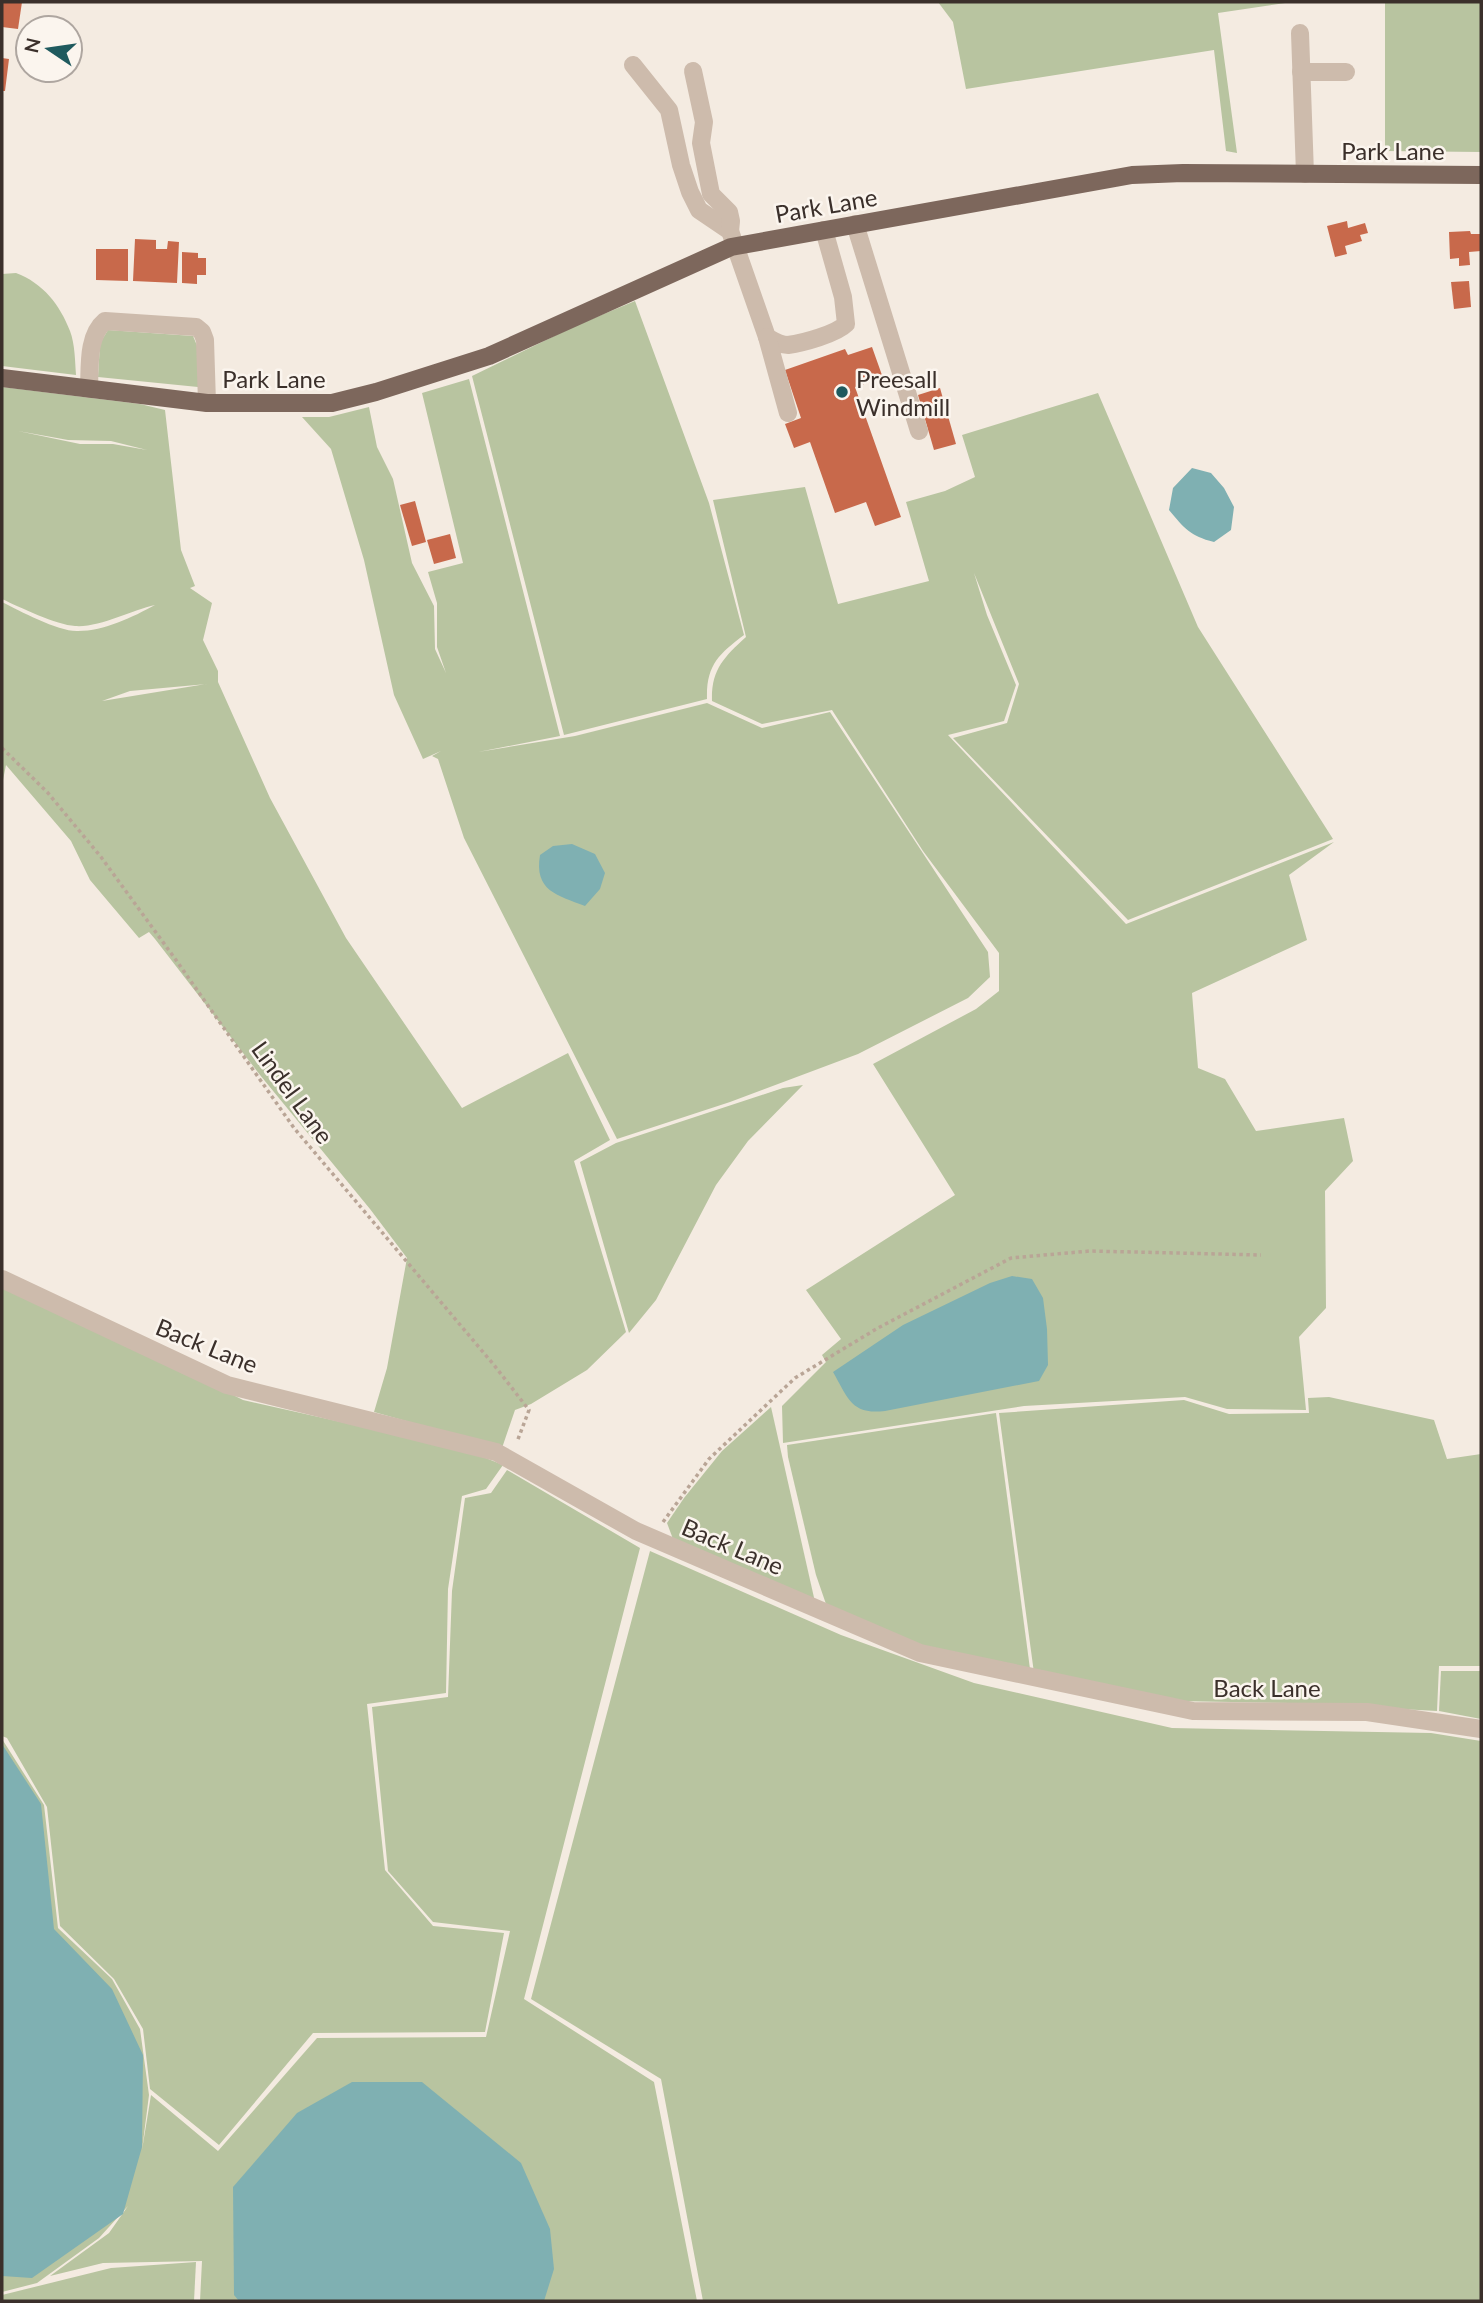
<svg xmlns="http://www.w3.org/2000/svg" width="1483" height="2303" font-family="Lato,sans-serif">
  <rect width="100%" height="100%" fill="#f4ebe1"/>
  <!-- green -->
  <g fill="#b8c4a0" fill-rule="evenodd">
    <polygon points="938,2 1292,2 1218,13 1237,153 1226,151 1214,50 966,89 953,22"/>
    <polygon points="1385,2 1481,2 1481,152 1385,151"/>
    <path d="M16 273C43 283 60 305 70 331 75 344 75 361 76 375L2 366V274Z"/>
    <path d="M635 301 709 503 744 635C719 654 706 665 707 699L564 735 472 376 575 326Z"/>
    <polygon points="108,330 193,336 198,348 198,387 98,377 100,343"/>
    <polygon points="469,379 560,736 478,752 575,736 707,703 762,728 830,712 988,952 990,977 968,998 858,1054 730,1102 617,1139 464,838 438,759 432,756 441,751 423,759 394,695 364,560 331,449 302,417 329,417 369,407 377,447 393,479 412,563 434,606 435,649 446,673 437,647 437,603 428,572 463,563 422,393"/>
    <path d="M2 387 140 404 165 410 181 550 195 586 190 588 212 603 203 640 218 671V682L270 798 346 938 462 1108 568 1053 610 1140 574 1161 626 1332 587 1370 531 1404 515 1410 502 1448 374 1412 387 1368 407 1258 370 1209 260 1075 155 939 149 932 139 938 90 880 71 841 6 765 2 785V602C20 611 59 632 78 631 104 631 133 617 155 605 132 610 99 628 75 626 57 625 19 607 2 599ZM18 431 68 440 111 441 147 450 113 444H80ZM207 684H206L102 701 130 691Z"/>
    <path d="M1098 393 1198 627 1333 839 1128 920 953 738 1007 723 1019 684 974 573 987 615 1016 685 1004 721 948 735 1126 924 1334 842 1289 875 1307 940 1192 993 1198 1068 1225 1079 1256 1131 1344 1118 1353 1161 1325 1191 1326 1308 1299 1337 1306 1410 1227 1409 1185 1397 1024 1406 783 1443 782 1406 826 1362 822 1355 841 1339 806 1290 955 1195 873 1064 976 1009 999 991V953L923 851 832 710 762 724 712 701C711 670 724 657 746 637L713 500 805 487 838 604 929 581 906 502 945 491 975 477 962 435Z"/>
    <polygon points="803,1085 748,1141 716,1185 656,1300 629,1333 580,1162 616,1143 783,1088"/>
    <polygon points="2,1288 152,1354 243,1400 466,1450 503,1465 486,1489 462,1496 448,1589 446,1693 367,1704 385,1870 433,1926 504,1933 485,2032 313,2033 219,2145 150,2089 143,2029 114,1979 60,1926 47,1807 7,1738 2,1736"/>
    <polygon points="1329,1397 1434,1420 1447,1459 1481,1454 1481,1666 1439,1666 1437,1711 1290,1703 1177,1701 1034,1673 999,1413 1184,1400 1229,1414 1309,1413 1308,1398"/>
    <polygon points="771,1407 815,1602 673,1539 667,1523 684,1498 722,1451"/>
    <polygon points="996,1413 1030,1669 935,1654 826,1604 816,1575 788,1457 787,1445"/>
    <polygon points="507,1470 640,1548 524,1999 654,2082 697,2301 200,2301 202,2261 103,2263 50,2276 109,2233 128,2206 99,2238 37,2283 2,2292 2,1739 44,1805 58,1928 112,1979 140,2029 149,2095 142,2150 151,2095 218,2151 317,2038 486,2037 510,1931 433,1922 388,1871 372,1707 448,1697 452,1591 465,1498 491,1493"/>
    <polygon points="650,1551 841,1635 974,1683 1172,1728 1431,1733 1481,1741 1481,2301 703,2301 661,2079 531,1999"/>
    <polygon points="1441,1671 1481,1671 1481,1719 1439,1711"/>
    <polygon points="196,2262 194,2301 2,2301 2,2295 111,2268"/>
  </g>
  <!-- water -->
  <g fill="#7fb0b2">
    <path d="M1192 468 1211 473 1224 488 1234 507 1231 530 1214 542C1190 536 1184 528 1169 510L1173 488Z"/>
    <path d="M572 844 595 854 605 873 600 889 585 906C557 895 534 891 540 855L553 846Z"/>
    <path d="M1012 1276 1032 1279 1043 1298 1047 1329 1048 1365 1039 1381 885 1411C851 1415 848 1398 833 1372L903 1325 990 1283Z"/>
    <polygon points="2,1744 41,1804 54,1929 112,1989 143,2055 142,2147 123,2214 32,2278 2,2276"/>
    <polygon points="352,2082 422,2082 521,2163 550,2229 554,2269 544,2301 239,2301 234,2295 233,2187 297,2113"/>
  </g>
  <!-- building -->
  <g fill="#c8694b">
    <polygon points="2,2 22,2 18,29 2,27"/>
    <polygon points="2,58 9,59 5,91 2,91"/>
    <polygon points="1347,221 1348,228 1365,223 1368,233 1360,235 1362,241 1345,246 1347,254 1335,257 1327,226"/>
    <polygon points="1470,231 1471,234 1481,234 1481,251 1469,252 1470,265 1459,266 1459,258 1450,259 1449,232"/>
    <polygon points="135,239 156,240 156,249 167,249 168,241 179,242 177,283 133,281"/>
    <polygon points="96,249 128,249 128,281 96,280"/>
    <polygon points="182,252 198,253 198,258 206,258 206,275 197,275 197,284 182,283"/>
    <polygon points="1469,281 1471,307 1454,309 1451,282"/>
    <polygon points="872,347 883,378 855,387 901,517 875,526 866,502 835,513 810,442 794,448 785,424 801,418 785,370 845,349 848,355"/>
    <polygon points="940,388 956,444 934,450 918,395"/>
    <polygon points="415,501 426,542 412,546 400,505"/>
    <polygon points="450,534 456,558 434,564 427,540"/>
  </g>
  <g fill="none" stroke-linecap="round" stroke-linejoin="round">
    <!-- path -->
    <g stroke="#b9a596" stroke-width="3.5" stroke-dasharray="3.5 3.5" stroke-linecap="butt">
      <polyline points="2,748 48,793 101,857 176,960 294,1128 494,1365 529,1410 517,1442"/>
      <polyline points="663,1522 709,1459 795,1378 878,1328 1011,1258 1090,1251 1261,1255"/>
    </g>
    <!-- minor -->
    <g stroke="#cdbbac" stroke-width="18">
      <polyline points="1300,33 1305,174"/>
      <path d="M633 65 669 110 681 165 690 192 699 210 730 231 767 337C774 341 780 345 788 345 803 343 836 334 846 324L843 297 824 230"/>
      <polyline points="693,71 704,122 701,143 711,194 729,212 731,221 730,231"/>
      <polyline points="1301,72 1346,72"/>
      <polyline points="855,224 919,431"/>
      <polyline points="767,337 788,413"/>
      <path d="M89 389C90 367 87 336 105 321L196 327 202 332 205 340 207 403"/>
      <polyline points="2,1279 227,1385 496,1452 636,1531 920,1653 1193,1711 1367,1712 1481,1729"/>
    </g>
    <!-- major -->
    <polyline stroke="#7d675c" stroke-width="18" points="2,378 207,403 332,403 376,392 489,356 731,247 1132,175 1183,173 1481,175"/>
  </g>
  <!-- markers -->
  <circle fill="#1f5a5e" stroke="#fbf5ee" stroke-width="2.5" cx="842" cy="392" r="7"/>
  <g text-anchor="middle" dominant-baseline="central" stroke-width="5" stroke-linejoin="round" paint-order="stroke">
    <!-- street labels -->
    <g font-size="24" fill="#3b302b" stroke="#fbf5ee">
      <text x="1393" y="150">Park Lane</text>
      <text transform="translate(826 205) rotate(-10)">Park Lane</text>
      <text x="274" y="378">Park Lane</text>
      <text transform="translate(293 1092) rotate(54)">Lindel Lane</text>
      <text transform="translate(207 1345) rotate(22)">Back Lane</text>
      <text transform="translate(733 1546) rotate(23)">Back Lane</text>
      <text x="1267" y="1687">Back Lane</text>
    </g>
    <!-- poi labels -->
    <g font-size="24" fill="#3b302b" stroke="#fbf5ee" text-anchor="start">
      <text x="856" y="378">Preesall<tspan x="856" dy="28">Windmill</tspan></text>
    </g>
  </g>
  <!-- border -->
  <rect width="1483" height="2303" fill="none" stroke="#3b302b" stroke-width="7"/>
  <!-- north arrow -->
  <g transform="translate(49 49) rotate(283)"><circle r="33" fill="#fbf5ee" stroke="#aea6a0" stroke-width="2"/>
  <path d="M0-5L12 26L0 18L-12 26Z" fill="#1f5a5e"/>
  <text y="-10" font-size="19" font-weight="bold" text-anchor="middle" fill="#3b302b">N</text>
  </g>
</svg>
